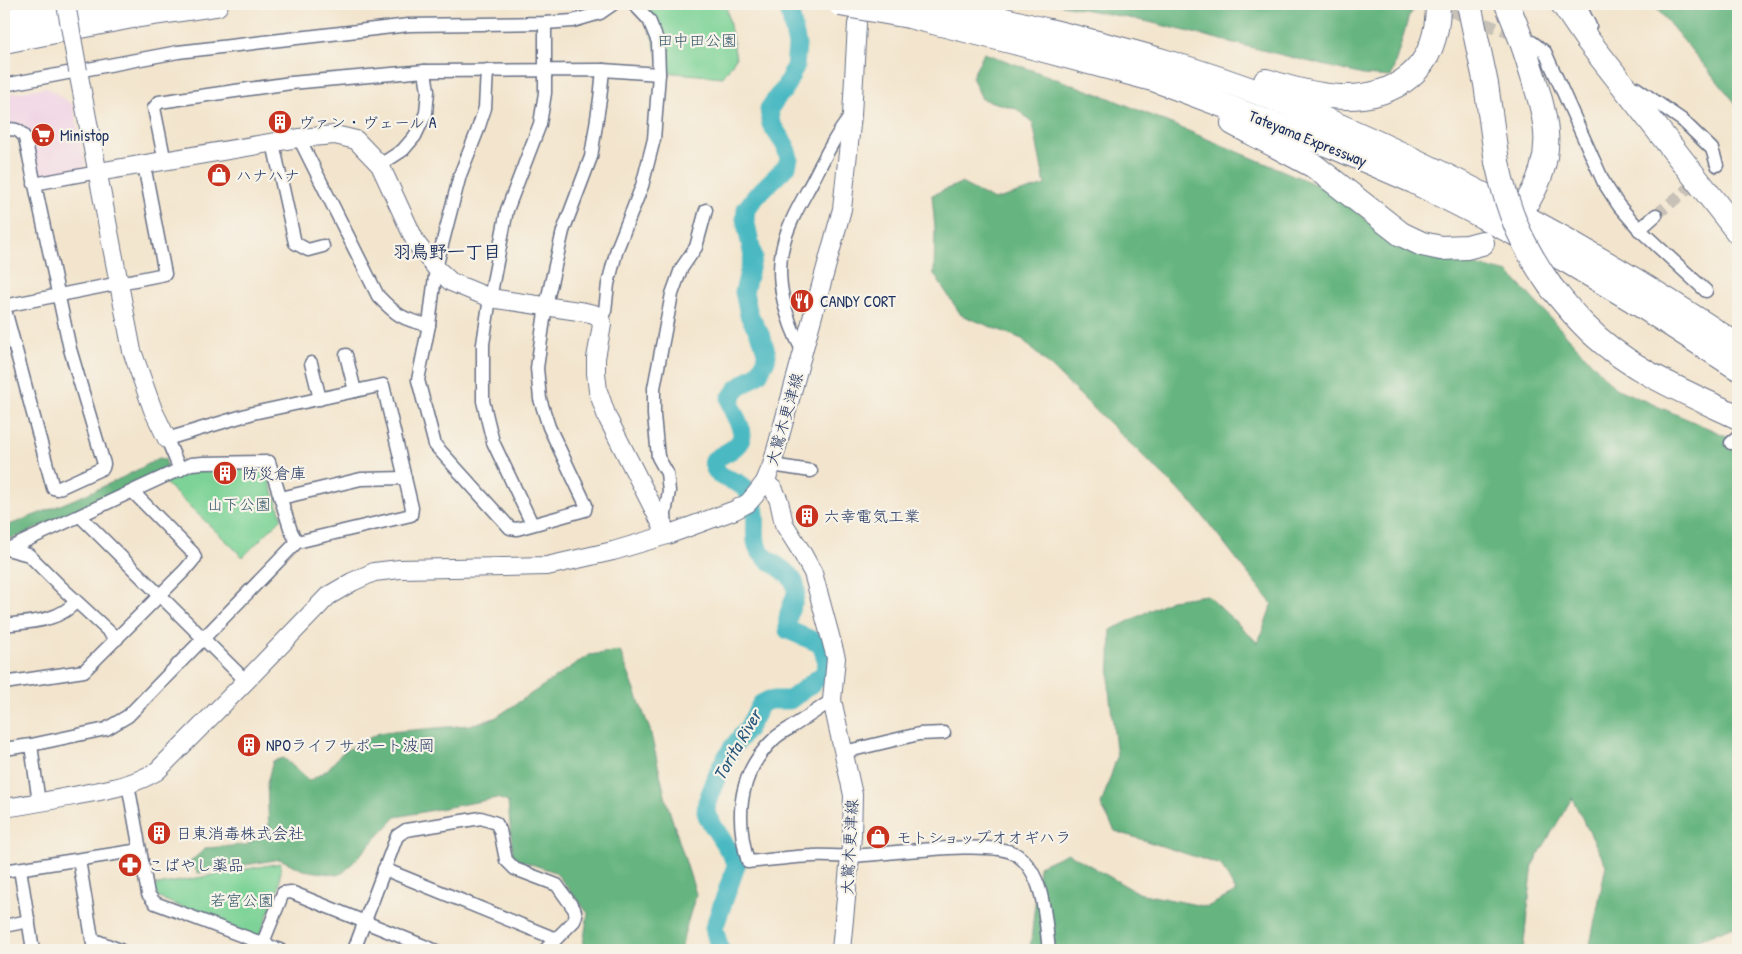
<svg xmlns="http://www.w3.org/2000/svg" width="1742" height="954" font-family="'Patrick Hand','Klee One',sans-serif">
  <rect width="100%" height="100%" fill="#f7f3e8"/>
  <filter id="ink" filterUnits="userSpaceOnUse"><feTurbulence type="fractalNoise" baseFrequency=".02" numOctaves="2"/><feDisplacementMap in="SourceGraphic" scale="10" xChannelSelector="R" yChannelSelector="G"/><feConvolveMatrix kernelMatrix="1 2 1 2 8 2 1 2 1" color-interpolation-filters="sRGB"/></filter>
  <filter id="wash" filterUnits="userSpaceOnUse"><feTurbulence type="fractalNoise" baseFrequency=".0096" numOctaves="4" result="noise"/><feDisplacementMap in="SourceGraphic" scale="20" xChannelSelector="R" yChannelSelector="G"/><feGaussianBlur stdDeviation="1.12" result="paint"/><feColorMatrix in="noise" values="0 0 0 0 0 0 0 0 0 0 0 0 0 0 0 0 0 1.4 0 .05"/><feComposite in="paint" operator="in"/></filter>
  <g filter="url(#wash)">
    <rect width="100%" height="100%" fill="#f3e5cd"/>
    <!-- built -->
    <polygon fill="#f0d0e5" points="46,87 73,105 85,164 81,171 42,178 38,176 25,125 9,127 4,95"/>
    <!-- green -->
    <g fill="#7dd397" stroke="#4c817a">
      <polygon points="642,4 726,4 736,58 723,77 663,72"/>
      <polygon points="261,466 266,471 282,518 243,557 165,483 197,469"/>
      <polygon points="281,863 279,887 260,934 253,935 159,898 152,886"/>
    </g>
    <!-- forest -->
    <g fill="#66b580" stroke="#40726f">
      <polygon points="1058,4 1418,4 1409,16 1391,77 1363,75 1149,22"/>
      <polygon points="1653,4 1738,4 1738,106"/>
      <polygon points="984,53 1107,97 1329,190 1401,247 1509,273 1615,388 1738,441 1738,945 1733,926 1675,950 1589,950 1606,865 1572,798 1533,864 1523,950 1030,950 1039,866 1068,853 1138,893 1207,907 1236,892 1221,865 1115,831 1101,805 1117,757 1109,690 1111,630 1171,600 1207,595 1258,643 1272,604 1195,506 1022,339 961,315 934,274 935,229 932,195 961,183 994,200 1045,185 1033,123 1017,109 982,99 972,77"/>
      <path d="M159 458 165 459 167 466 164 470 19 536 4 540V527C54 508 113 485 159 458Z"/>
      <polygon points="620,651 650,730 666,800 696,894 685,931 681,950 582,950 588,913 555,872 513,858 508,802 497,798 396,817 344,872 337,875 303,870 280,859 198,873 190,862 206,848 246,845 269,831 267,783 273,761 284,758 309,781 327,770 343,752 379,733 470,725 495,718 589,655"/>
    </g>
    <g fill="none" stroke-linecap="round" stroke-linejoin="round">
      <!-- river -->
      <path stroke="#4bb9c2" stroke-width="19" d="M720 950 714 928 737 863 708 818 706 812 707 802 721 766 732 748 748 728 761 704 769 700H790L825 673 826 659 821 644 788 630C788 627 787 622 788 619 788 609 797 599 796 589 794 569 766 565 758 548 753 538 757 525 755 514 755 508 751 497 748 492 740 477 714 482 713 461 719 456 725 454 731 450 750 437 740 427 733 411 731 408 731 403 730 399L737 389 759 373 766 360 767 355 762 338 749 315 744 292 753 256 745 219 746 209 756 196 787 166 789 158 785 145 771 124 769 109 778 96 784 90 795 67 797 45 788 4"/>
    </g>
  </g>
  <g filter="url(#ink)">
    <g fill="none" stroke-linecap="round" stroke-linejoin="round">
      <!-- street-tunnel -->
      <g stroke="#c8c1b7" stroke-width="12" stroke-dasharray="12 6" stroke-linecap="butt">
        <polyline points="1434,5 1521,37"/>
        <polyline points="1656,215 1717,165"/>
      </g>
      <!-- street casing -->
      <g stroke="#676f85" stroke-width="15">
        <g id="street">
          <polyline points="1579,4 1590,26"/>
          <polyline points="1532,42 1545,52 1604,183 1619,206 1640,230 1706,291"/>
          <polyline points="487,70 485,108 477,132 460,175 436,268 429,325 418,380 435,445 501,518 510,528 517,529 585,510 586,505 549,427 540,399 537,368 546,305 563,231 591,157 600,99 603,70"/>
          <polyline points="4,85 178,52 409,25 545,23 573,21 600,13 613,4"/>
          <polyline points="1636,88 1682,120 1712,149 1717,165"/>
          <path d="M4 130C14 128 19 129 25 138L70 349 104 464 103 468 57 489 53 488 4 306"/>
          <path d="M299 138 378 296C396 315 403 320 429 325"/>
          <polyline points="273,143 295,243 308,250 323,246"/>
          <polyline points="165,162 154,108 159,102 291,83 425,71 603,70 659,74"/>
          <polyline points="380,165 403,150 415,136 426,113 428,91 425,71"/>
          <polyline points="34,184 98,172"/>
          <polyline points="1639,230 1656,215"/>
          <polyline points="4,306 165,274 144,165"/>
          <polyline points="600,318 605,311 608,284 617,249 642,186 654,139 659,74 658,42 649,20 634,4"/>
          <path d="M803 352C787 322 774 281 783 246 788 223 802 201 813 180 825 157 835 135 852 115"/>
          <polyline points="346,355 355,391"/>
          <polyline points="311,363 320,399"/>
          <polyline points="1731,443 1738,437"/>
          <polyline points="772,465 811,471"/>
          <polyline points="281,498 361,479 405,478"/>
          <polyline points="80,516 246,681"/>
          <polyline points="532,524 493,442 483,401 483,344 490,298 507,210 540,124 545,93 545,23"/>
          <polyline points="666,528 665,514 669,491 667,473 658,457 654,415 654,388 672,294 681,269 696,247 706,210"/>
          <polyline points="7,549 29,555 62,588 117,639"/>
          <polyline points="8,549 191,464 203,463 269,462 291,531 297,542"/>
          <path d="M4 625C27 622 60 622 76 601"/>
          <polyline points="4,683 84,671 185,570 195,558 193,553 133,492"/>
          <path d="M832 700C818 710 804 719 790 728 785 731 779 734 774 739 738 773 735 817 748 862 769 860 791 857 812 856 825 855 838 857 851 856 883 855 993 838 1017 855 1045 875 1045 920 1049 950"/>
          <polyline points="31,745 39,803"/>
          <polyline points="4,749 31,745 106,729 128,716 297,542 411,515 412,508 383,385 253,413 167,439 180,470"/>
          <polyline points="844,752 919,734 944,733"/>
          <polyline points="128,784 148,894 155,903 280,950"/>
          <polyline points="79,860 94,950"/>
          <polyline points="20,869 33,950"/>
          <polyline points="384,869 556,939"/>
          <polyline points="4,871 140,850"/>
          <polyline points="4,926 29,921"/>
          <polyline points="92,939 120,950"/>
          <polyline points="260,950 283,893 291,892 434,950"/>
          <polyline points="354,950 397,836 406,830 481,818 496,823 500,830 506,860 515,869 557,885 574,909 576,915 574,921 545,950"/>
        </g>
      </g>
      <!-- secondary casing -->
      <g stroke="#676f85" stroke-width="20">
        <g id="secondary">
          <polyline points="78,71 132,351 153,410 167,439"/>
          <polyline points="98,172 299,138 335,135 356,140 380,165 416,243 436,268 451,282 490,298 585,312 594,314 600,318 602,325 596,358 596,373 598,391 607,417 667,535"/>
          <polyline points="765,482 774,490 779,501 784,524 801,551 813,573 836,658 832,700 853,795 852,836 841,950"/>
          <path d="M4 808C31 804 57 799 84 794 110 789 134 785 157 771L246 681 328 596 352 582 374 572 400 569 547 566 613 551 667 535 735 510 748 503 755 495 765 482 772 465 842 209 852 115 857 24"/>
        </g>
      </g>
      <!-- highway casing -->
      <g stroke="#676f85" stroke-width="26">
        <g id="highway">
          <path d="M937 4C975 12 1012 22 1049 31 1127 50 1205 71 1280 101 1441 166 1594 250 1738 346"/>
          <polyline points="1469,4 1486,84 1497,162"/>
          <path d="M1507 4C1517 27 1525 49 1532 73 1547 120 1556 154 1529 199"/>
          <polyline points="1563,4 1586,38 1738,232"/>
          <polyline points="909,16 1014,42 1156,80 1337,148 1413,181 1478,214 1569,262 1631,299 1738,368"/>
          <polyline points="4,21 98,4"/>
          <polyline points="4,41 127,17 216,4"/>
          <path d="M1266 81C1312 96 1369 110 1410 76 1432 58 1438 32 1438 4"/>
          <polyline points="1233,123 1314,166 1401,234 1422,244 1441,248 1467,247 1482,243"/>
          <path d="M1551 287C1562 300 1572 313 1584 325 1626 369 1685 392 1738 417"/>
        </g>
      </g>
      <!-- street -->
      <use href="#street" stroke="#fff" stroke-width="12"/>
      <!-- secondary -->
      <use href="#secondary" stroke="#fff" stroke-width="18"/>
      <!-- highway -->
      <use href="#highway" stroke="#fff" stroke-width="24"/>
      <!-- secondary-bridge casing -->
      <g stroke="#676f85" stroke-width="20" stroke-linecap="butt">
        <polyline id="secondary-bridge" points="66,4 78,71"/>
      </g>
      <!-- highway-bridge casing -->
      <g stroke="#676f85" stroke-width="26" stroke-linecap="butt">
        <g id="highway-bridge">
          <polyline points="840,4 909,16"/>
          <path d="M1497 162C1508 213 1521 244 1551 287"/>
        </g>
      </g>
      <!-- secondary-bridge -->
      <use href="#secondary-bridge" stroke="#fff" stroke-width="18"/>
      <!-- highway-bridge -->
      <use href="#highway-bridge" stroke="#fff" stroke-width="24"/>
    </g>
  </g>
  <!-- icons -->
  <defs>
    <g id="building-disc" transform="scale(1.25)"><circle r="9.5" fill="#c8321e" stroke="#f7f3e8"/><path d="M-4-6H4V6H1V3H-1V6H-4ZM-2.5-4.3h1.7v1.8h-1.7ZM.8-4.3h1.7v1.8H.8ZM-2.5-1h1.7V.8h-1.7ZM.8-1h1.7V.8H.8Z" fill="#fff"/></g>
    <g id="supermarket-disc" transform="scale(1.25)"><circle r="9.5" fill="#c8321e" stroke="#f7f3e8"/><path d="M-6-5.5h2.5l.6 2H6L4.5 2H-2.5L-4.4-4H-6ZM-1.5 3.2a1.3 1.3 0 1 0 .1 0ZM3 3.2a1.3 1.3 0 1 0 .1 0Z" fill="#fff"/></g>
    <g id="shop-disc" transform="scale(1.25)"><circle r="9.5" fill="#c8321e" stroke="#f7f3e8"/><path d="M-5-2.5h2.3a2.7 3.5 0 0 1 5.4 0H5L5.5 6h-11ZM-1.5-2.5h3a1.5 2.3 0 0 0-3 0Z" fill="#fff"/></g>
    <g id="restaurant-disc" transform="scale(1.25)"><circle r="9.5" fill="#c8321e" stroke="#f7f3e8"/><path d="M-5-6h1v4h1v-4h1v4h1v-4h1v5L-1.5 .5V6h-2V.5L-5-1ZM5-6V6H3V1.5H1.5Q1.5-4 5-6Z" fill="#fff"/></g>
    <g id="pharmacy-disc" transform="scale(1.25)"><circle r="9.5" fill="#c8321e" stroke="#f7f3e8"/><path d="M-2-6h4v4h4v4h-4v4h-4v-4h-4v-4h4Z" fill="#fff"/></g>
  </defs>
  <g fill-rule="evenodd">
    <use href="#building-disc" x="280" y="122"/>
    <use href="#supermarket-disc" x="43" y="135"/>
    <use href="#shop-disc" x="219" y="175"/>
    <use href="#restaurant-disc" x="802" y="301"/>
    <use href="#building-disc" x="225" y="473"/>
    <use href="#building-disc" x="807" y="516"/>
    <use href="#building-disc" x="249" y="745"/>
    <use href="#building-disc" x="159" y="833"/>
    <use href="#shop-disc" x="878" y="837"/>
    <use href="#pharmacy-disc" x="130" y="865"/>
  </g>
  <g text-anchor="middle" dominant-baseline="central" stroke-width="4.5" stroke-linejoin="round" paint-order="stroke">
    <!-- park labels -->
    <g font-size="16" fill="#34586c" stroke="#f7f3e8">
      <text x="697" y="40">田中田公園</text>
      <text x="239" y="504">山下公園</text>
      <text x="242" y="900">若宮公園</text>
    </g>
    <!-- poi labels -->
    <g font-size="16" fill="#1b2f5e" stroke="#f7f3e8" text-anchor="start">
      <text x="298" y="122">ヴァン・ヴェール A</text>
      <text x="60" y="135">Ministop</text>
      <text x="236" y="175">ハナハナ</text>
      <text x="820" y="301">CANDY CORT</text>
      <text x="242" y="473">防災倉庫</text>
      <text x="824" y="516">六幸電気工業</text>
      <text x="266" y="745">NPOライフサポート波岡</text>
      <text x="176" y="833">日東消毒株式会社</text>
      <text x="896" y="837">モトショップオオギハラ</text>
      <text x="148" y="865">こばやし薬品</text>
    </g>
    <!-- street labels -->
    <g font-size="16" fill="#1b2f5e" stroke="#f7f3e8">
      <text transform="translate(1308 138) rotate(22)">Tateyama Expressway</text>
      <text transform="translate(784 419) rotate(-74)">大鷲木更津線</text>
      <text transform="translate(849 847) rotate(-87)">大鷲木更津線</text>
    </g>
    <!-- neighbourhood labels -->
    <g font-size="18" font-weight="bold" fill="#1b2f5e" stroke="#f7f3e8">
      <text x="447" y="251">羽鳥野一丁目</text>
    </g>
    <!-- water labels -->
    <g font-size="18" font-style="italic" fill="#29587c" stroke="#f7f3e8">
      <text transform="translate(737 745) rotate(-60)">Torita River</text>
    </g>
  </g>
  <!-- margin -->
  <rect width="1742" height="954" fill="none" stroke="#f7f3e8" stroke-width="20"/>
</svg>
